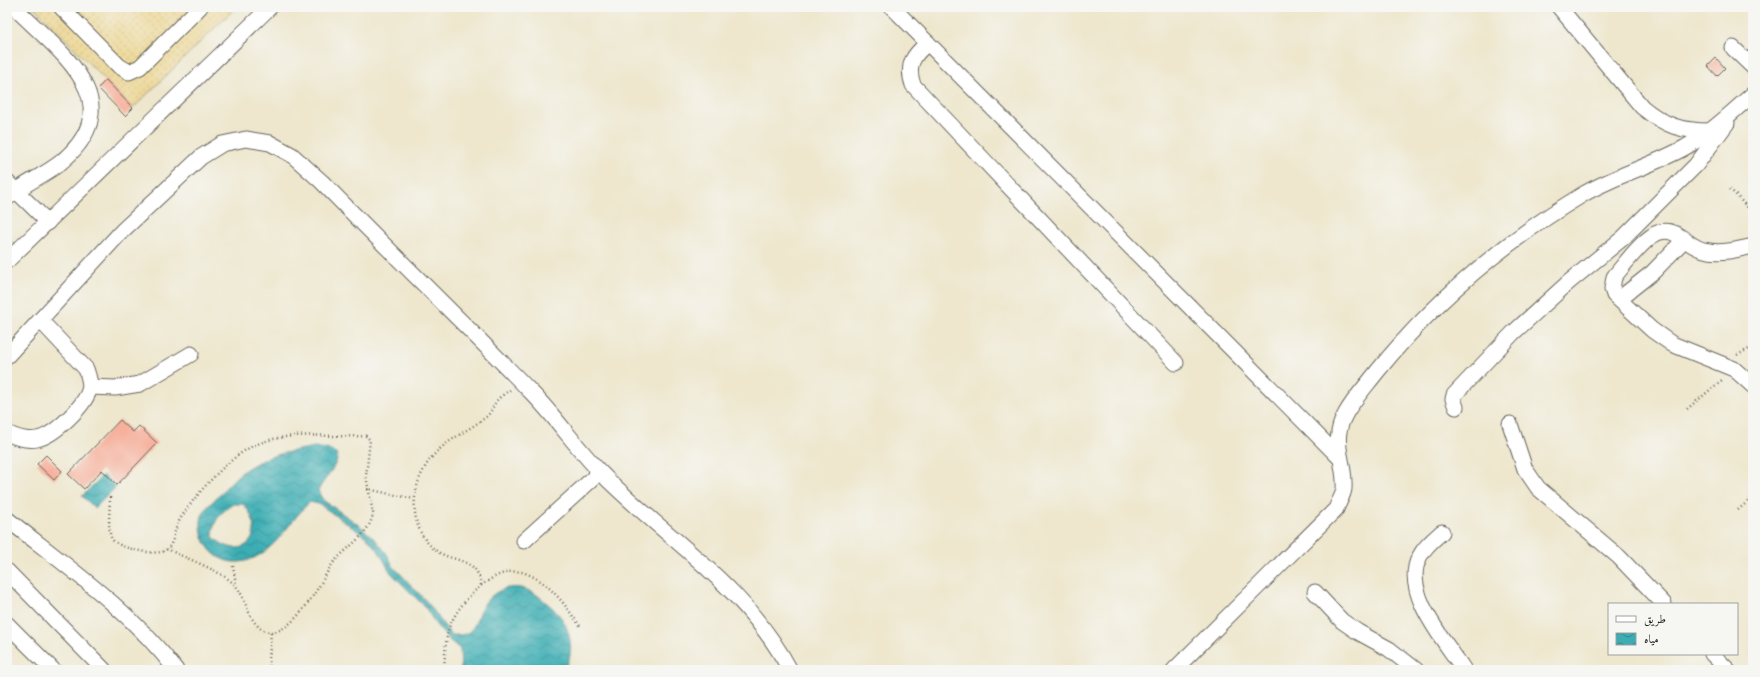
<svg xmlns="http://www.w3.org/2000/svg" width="1760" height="677" font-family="'IM FELL French Canon',Amiri,serif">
  <defs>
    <pattern id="sand-dots" width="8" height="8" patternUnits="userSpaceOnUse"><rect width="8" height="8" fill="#eeda9e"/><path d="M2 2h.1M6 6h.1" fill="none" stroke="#ccba88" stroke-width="1.8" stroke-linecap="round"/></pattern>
    <pattern id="water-waves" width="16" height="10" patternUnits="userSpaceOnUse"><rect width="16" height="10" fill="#3badb3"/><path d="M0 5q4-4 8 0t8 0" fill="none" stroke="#318c91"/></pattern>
  </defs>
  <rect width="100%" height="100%" fill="#f6f6f2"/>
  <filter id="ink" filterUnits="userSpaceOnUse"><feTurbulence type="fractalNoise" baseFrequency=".025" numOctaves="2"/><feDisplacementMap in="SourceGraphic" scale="8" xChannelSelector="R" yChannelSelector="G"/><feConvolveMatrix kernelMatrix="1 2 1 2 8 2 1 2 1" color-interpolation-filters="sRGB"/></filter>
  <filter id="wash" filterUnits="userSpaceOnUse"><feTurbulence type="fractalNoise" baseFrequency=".012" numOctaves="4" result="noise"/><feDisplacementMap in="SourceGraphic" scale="16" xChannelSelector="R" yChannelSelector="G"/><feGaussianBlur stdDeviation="0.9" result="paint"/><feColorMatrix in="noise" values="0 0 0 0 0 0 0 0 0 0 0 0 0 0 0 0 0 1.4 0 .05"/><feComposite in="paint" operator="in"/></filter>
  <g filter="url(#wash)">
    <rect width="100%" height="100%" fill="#eee7ce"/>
    <!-- sand -->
    <polygon fill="url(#sand-dots)" stroke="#857b5d" points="34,7 236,7 133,108"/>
    <!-- water -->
    <g fill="url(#water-waves)" stroke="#2c6468" fill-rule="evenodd">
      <path d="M315 447 331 450 338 455C336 469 324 478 318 491L323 500 359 525 376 540 387 554 393 566 428 603 451 635C457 635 464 636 469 632 477 625 479 611 485 603 500 583 524 583 542 599 553 608 564 617 568 632 572 645 572 658 564 670H461L460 649 449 640 437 626 425 607 391 573 378 550 365 536 319 504 310 502C291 519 278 547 254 558 232 568 211 559 203 537 201 530 200 522 202 516 206 507 215 499 222 492 230 483 240 472 251 466 270 454 294 451 315 447ZM233 504H243C269 531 245 566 213 537 213 520 220 513 233 504Z"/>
      <polygon points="103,475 116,487 95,508 82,496"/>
    </g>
    <g id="blocks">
      <!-- building -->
      <g fill="#f6af9a">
        <polygon points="1716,58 1725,68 1717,76 1708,66"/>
        <polygon points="106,80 133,108 125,116 98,88"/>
        <polygon points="120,420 133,432 139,426 157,443 117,485 102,470 84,489 68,474"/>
        <polygon points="46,455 62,471 54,480 37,464"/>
      </g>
    </g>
  </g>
  <g filter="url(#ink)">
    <use href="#blocks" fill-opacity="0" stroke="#66635a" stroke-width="1"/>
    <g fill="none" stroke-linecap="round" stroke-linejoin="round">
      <!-- minor casing -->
      <g stroke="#66635a" stroke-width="17">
        <g id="minor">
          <polyline points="61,7 119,66 129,72 140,67 200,7"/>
          <polyline points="892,7 1339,457"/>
          <path d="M1559 7 1642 107C1665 126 1681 131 1710 131"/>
          <path d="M928 43C913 55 906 65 913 85L1176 363"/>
          <polyline points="1733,48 1753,67"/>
          <polyline points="7,182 48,222"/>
          <path d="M7 198C23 184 43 176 60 163 134 102 59 52 14 7"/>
          <path d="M1753 246C1737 250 1720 254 1704 250 1688 247 1677 227 1660 232 1645 236 1624 265 1614 277L1612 289 1614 295 1652 330 1672 344 1734 369 1753 386"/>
          <polyline points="7,261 270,7"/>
          <polyline points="1619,299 1653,272 1684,240"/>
          <path d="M7 356 122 231 201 157 222 144 246 139 270 143 292 155 322 182C391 253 462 321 531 392 557 418 577 449 603 475 669 541 744 584 790 670"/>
          <polyline points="90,387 115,388 140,384 191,354"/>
          <polyline points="1456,407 1453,399 1454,395 1513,333 1569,282 1623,238 1696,165 1727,123"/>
          <polyline points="1510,424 1525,469 1538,488 1619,557 1664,604"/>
          <path d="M7 433C17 438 26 441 37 439 54 436 87 404 90 387 90 380 88 375 86 369L40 320"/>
          <path d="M7 519C66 566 130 610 176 670"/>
          <path d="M1442 532C1434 539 1425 546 1420 556 1400 591 1446 642 1464 670"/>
          <polyline points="524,541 600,472"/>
          <polyline points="7,571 104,670"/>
          <polyline points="1315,592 1342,621 1358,632 1389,649 1416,670"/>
          <polyline points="7,624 53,670"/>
          <polyline points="1712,654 1728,670"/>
          <path d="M1174 670 1336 509C1338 503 1343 496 1344 489 1346 460 1329 442 1346 413 1354 399 1366 386 1376 373 1433 302 1504 242 1582 195 1614 176 1651 166 1684 148 1710 134 1731 113 1753 94"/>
        </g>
      </g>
      <!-- path -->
      <g stroke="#66635a" stroke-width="2.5" stroke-dasharray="1 3" stroke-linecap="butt">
        <polyline points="1730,189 1753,213"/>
        <polyline points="1737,355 1753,347"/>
        <polyline points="1687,409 1722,380"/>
        <polyline points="367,489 414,499"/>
        <path d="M110 497C110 507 107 531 112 539 117 548 158 557 166 550 174 544 174 531 178 523 191 499 227 459 251 447 287 429 327 438 366 436L370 440 366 476 373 513C370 537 341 549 329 569 319 587 282 655 256 624 246 612 245 595 234 584 218 569 187 559 167 549"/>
        <polyline points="1738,510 1753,497"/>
        <polyline points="233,566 236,585"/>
        <path d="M481 585C477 555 452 564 434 549 403 523 412 472 441 448 455 436 472 428 486 417 492 412 493 405 498 399 501 396 506 393 510 390"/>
        <polyline points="270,670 269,659 271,632"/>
        <path d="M444 670C445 656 445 641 449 628 458 602 496 563 525 573 550 582 565 605 580 626"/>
      </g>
      <!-- minor -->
      <use href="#minor" stroke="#fff" stroke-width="15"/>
    </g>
  </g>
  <!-- margin -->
  <rect width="1760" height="677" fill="none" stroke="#f6f6f2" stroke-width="24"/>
  <!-- legend -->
  <rect x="1608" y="603" width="130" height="52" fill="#f6f6f2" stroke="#9f9f9c"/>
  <rect x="1616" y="616" width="20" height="6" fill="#ffffff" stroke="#9f9f9c"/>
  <text x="1644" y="623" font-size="12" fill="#1c1c1c">طريق</text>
  <rect x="1616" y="633" width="20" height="12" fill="url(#water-waves)" stroke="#9f9f9c"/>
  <text x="1644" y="643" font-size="12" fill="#1c1c1c">مياه</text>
</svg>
